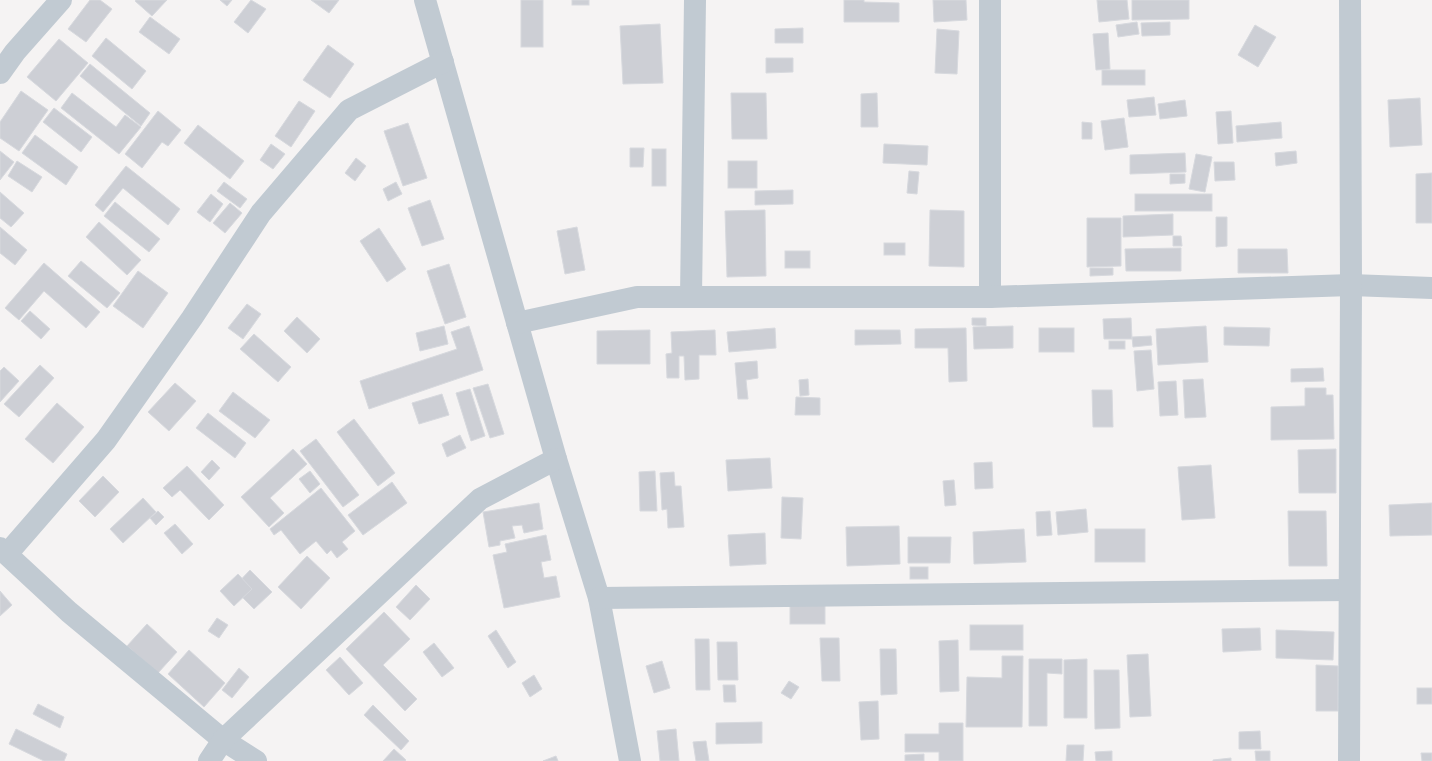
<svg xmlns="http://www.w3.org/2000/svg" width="1432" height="761" font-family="'Public Sans',sans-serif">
  <rect width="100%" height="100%" fill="#f5f3f3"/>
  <!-- building -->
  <g fill="#cdcfd5" stroke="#d7d9de">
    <polygon points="90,0 100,0 112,9 86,42 68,29"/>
    <polygon points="136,0 167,0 152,16 135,1"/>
    <polygon points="220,0 232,0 227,6"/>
    <polygon points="251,0 266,9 248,33 234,22"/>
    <polygon points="311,0 339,0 329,13"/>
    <rect x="521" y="0" width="22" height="47"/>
    <rect x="572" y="0" width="17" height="5"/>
    <polygon points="844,0 864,0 864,2 899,3 899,22 844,22"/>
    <polygon points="933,0 966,0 967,20 934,22"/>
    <polygon points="1097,0 1127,0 1129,19 1099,22"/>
    <polygon points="1132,0 1189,0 1189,19 1132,20"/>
    <polygon points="150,17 180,39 169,54 139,32"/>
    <polygon points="1137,22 1139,34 1118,37 1116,25"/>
    <polygon points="1170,22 1170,35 1142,36 1141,23"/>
    <polygon points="660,24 663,83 623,84 620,26"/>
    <polygon points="1255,25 1276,37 1258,67 1238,55"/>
    <polygon points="803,28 803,43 775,43 775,29"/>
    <polygon points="937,29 959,31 957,74 935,73"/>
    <polygon points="1108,33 1110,69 1096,70 1093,34"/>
    <polygon points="106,38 146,71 132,89 92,56"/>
    <polygon points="59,39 88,63 56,101 27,77"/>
    <polygon points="328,45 354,64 330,98 303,80"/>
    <polygon points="766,58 793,58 793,72 766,73"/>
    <polygon points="90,64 150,113 141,126 80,76"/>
    <rect x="1102" y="70" width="43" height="15"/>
    <polygon points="21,91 48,110 19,151 0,138 0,122"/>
    <polygon points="72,93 116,127 125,115 141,127 119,154 61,108"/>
    <polygon points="731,93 766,93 767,139 732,139"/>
    <polygon points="877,93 878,127 861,127 861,94"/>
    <polygon points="1154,97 1156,115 1129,117 1127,100"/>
    <polygon points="1420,98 1422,145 1390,147 1388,100"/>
    <polygon points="1185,100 1187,116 1160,119 1158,104"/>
    <polygon points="299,101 315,111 291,147 275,136"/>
    <polygon points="54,108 92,137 81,152 43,122"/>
    <polygon points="158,111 181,130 168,146 162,142 142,168 125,154"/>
    <polygon points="1231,111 1233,143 1218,144 1216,112"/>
    <polygon points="1124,118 1128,147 1105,150 1101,121"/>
    <polygon points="1082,122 1092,123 1092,139 1082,139"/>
    <polygon points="1281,122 1282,138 1237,142 1236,126"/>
    <polygon points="408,123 427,178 403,186 384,131"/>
    <polygon points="198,125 244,161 230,179 184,143"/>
    <polygon points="35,135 78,167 66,185 22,153"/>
    <polygon points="271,144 285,154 273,169 260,160"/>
    <polygon points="884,144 928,146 927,165 883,163"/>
    <polygon points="630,148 644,148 643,167 630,167"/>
    <rect x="652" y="149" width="14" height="37"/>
    <polygon points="0,151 14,162 0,180"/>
    <polygon points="1296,151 1297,163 1276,166 1275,153"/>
    <polygon points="1185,153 1186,172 1130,174 1130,155"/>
    <polygon points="1196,154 1212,157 1205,192 1189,189"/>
    <polygon points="356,158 366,166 355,181 345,173"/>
    <polygon points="17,161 42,177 32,192 8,176"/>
    <rect x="728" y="161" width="29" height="27"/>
    <polygon points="1214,162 1234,162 1235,180 1215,181"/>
    <polygon points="126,166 180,209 168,225 123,188 103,212 95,205"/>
    <polygon points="909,171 919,172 917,194 907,193"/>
    <polygon points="1432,173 1432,223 1416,223 1416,174"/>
    <polygon points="1170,174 1185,174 1185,183 1170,184"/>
    <polygon points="224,182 247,199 240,208 217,191"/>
    <polygon points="396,182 402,194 388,201 383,189"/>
    <polygon points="793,190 793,204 755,205 755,191"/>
    <polygon points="0,192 24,213 11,227 0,218"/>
    <polygon points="211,194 223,204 210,222 197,212"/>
    <rect x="1135" y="194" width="77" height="17"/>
    <polygon points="430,200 444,239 422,246 408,208"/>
    <polygon points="115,202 160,239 149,252 104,216"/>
    <polygon points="230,203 242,213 225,233 213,223"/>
    <polygon points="765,210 766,276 727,277 725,211"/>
    <polygon points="930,210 964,211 964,267 929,266"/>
    <polygon points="1173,214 1173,235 1123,237 1123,216"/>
    <polygon points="1216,217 1227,217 1227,246 1216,247"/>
    <polygon points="1087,218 1121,218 1121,266 1087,267"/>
    <polygon points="99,222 141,260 127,275 86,237"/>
    <polygon points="0,227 27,250 15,265 0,253"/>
    <polygon points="577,227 585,270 565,274 557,231"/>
    <polygon points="379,228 406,269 387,282 360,241"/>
    <polygon points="1173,236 1181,236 1182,246 1173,246"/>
    <rect x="884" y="243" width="21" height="12"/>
    <polygon points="1181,248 1181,271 1126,271 1125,249"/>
    <polygon points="1238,249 1287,249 1288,273 1238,273"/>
    <rect x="785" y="251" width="25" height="17"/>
    <polygon points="81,261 120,293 107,308 68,276"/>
    <polygon points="44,263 100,312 86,328 44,291 19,320 5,308"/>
    <polygon points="449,264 466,317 445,324 427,271"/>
    <polygon points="1090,268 1113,268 1113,275 1090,276"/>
    <polygon points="138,271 168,293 143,328 113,306"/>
    <polygon points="247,304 261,314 243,339 228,328"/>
    <polygon points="30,311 50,329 41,339 21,321"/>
    <polygon points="297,317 320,339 307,353 284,331"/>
    <polygon points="972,318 986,318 986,326 972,325"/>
    <polygon points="1131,318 1132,339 1104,339 1103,319"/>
    <polygon points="444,326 448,344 420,351 416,333"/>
    <polygon points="469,326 483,370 369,409 360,381 457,349 451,332"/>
    <polygon points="1013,326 1013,348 974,349 973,327"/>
    <polygon points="1206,326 1208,362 1158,365 1156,329"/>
    <polygon points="1224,327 1270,328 1269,346 1224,345"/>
    <polygon points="775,328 776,348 729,352 727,332"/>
    <polygon points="966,328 967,381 949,382 948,348 915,348 915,329"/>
    <rect x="1039" y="328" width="35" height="24"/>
    <polygon points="650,330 650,364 597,364 597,331"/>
    <polygon points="715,330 716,355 699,355 699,379 685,380 684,356 679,356 679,378 667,378 666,354 672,353 671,332"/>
    <polygon points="855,330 900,330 901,344 855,345"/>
    <polygon points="254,334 291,367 278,382 240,349"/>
    <polygon points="1151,336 1152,345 1133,347 1132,337"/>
    <rect x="1109" y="341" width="16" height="8"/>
    <polygon points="1151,350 1154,389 1137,391 1134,351"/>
    <polygon points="757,361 758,378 746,380 748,399 738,399 735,363"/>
    <polygon points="40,365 54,378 19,417 4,404"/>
    <polygon points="4,367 19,381 0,402 0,371"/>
    <polygon points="1323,368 1324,381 1291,382 1291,369"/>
    <polygon points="808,379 809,395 800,396 799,380"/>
    <polygon points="1203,379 1206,417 1185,418 1183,380"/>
    <polygon points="1176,381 1178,415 1160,416 1158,382"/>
    <polygon points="175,383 196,401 169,431 148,412"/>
    <polygon points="488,384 504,434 490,438 473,388"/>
    <polygon points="1305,388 1326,388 1326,395 1333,395 1334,439 1271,440 1271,407 1305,406"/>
    <polygon points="470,389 485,436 471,441 456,393"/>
    <polygon points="1092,390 1112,390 1113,427 1093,427"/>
    <polygon points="233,392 270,420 255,438 219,411"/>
    <polygon points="442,394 449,415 419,424 412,403"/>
    <polygon points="796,397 820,398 820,415 795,415"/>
    <polygon points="57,403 84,427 53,463 25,439"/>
    <polygon points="208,413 246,443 235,458 196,428"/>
    <polygon points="354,419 395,473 378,486 337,432"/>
    <polygon points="460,435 466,448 447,457 442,444"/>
    <polygon points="316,439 359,495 343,507 300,451"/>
    <polygon points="293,449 307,464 270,498 284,513 269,527 241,497"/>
    <polygon points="1336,449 1336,493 1299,493 1298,450"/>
    <polygon points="770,458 772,488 728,491 726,460"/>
    <polygon points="212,460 220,468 209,480 201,472"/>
    <polygon points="992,462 993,488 975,489 974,463"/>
    <polygon points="1211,465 1215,518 1182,520 1178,467"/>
    <polygon points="187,466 224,505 209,520 180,490 172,497 163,488"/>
    <polygon points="310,471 320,484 310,493 299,479"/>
    <polygon points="655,471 657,511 640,511 639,472"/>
    <polygon points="674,472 675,486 681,486 684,527 668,528 667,509 662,510 660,473"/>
    <polygon points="103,476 119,492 95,517 79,501"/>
    <polygon points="954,480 956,505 945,506 943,481"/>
    <polygon points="392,482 407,503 363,535 348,515"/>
    <polygon points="321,488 355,531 342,542 348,549 337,558 331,550 327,554 316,541 300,554 281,530 274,535 270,529"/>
    <polygon points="782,497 803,498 801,539 781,538"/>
    <polygon points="143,498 156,512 123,543 110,529"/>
    <polygon points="539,503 543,529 524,533 522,525 512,526 515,538 500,541 500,545 489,547 483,512"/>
    <polygon points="1432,503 1432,535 1390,536 1389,505"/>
    <polygon points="1086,509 1088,532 1058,535 1056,512"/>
    <polygon points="158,511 164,517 156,525 150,518"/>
    <polygon points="1050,511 1052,535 1037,536 1036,512"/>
    <polygon points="1288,511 1326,511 1327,566 1289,566"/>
    <polygon points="175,524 193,544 182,554 164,533"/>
    <polygon points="899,526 900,564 847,566 846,527"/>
    <polygon points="1024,529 1026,562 974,564 973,532"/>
    <rect x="1095" y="529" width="50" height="33"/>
    <polygon points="765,533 766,564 730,566 728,535"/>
    <polygon points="546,535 551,560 541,562 544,578 556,576 560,597 504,608 493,555 507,552 505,544"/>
    <polygon points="908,537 951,537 950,563 908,563"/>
    <polygon points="307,556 330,578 301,609 278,587"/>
    <rect x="910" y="567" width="18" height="12"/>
    <polygon points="250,570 272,592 254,609 233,588"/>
    <polygon points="238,574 252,589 234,606 220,591"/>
    <polygon points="416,585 430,599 410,620 396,607"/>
    <polygon points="0,591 12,605 0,616"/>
    <rect x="790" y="597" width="35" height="27"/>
    <polygon points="384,612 410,639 383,665 417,699 405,711 346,649"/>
    <polygon points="217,618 228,625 219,638 208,631"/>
    <polygon points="147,624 177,652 158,673 127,646"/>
    <rect x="970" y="625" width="53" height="25"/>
    <polygon points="1260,628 1261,650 1223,652 1222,629"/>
    <polygon points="496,630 516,662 508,668 488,636"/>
    <polygon points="1276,630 1334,632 1333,660 1276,658"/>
    <polygon points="820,638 839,638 840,681 822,681"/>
    <polygon points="695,639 709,639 710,690 696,690"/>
    <polygon points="958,640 959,691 940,692 939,641"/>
    <polygon points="717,642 737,642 738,680 718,680"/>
    <polygon points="434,643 454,668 442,677 423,652"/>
    <polygon points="880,649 896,649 897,694 881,695"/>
    <polygon points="189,650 225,683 204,707 168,674"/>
    <polygon points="1148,654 1151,716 1130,717 1127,655"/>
    <polygon points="1002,656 1023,656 1022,727 966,727 967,677 1002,678"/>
    <polygon points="340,657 363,683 349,695 326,670"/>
    <polygon points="1029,659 1062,659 1062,674 1047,673 1047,726 1029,726"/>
    <polygon points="1087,659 1087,718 1064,718 1064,660"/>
    <polygon points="662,661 670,688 654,693 646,666"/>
    <polygon points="1316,665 1338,666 1338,711 1316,711"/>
    <polygon points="239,668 249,677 232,698 222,690"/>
    <polygon points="1094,670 1119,670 1120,728 1095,729"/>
    <polygon points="534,675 542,689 530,697 522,683"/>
    <polygon points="789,681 799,687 791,699 781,693"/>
    <polygon points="723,685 735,685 736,702 724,702"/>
    <rect x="1417" y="688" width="15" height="16"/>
    <polygon points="878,701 879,739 861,740 859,702"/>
    <polygon points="38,704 64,717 60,728 33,714"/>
    <polygon points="373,705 409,741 401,750 364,715"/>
    <polygon points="762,722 762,743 716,744 716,723"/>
    <polygon points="939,723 963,723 963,761 939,761 939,752 905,752 905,734 939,734"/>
    <polygon points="16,729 67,754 64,761 44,761 9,744"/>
    <polygon points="676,729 679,761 660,761 657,731"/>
    <polygon points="1260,731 1261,749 1239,749 1239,732"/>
    <polygon points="706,741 709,761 696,761 693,742"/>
    <polygon points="1067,745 1084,745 1083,761 1066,761"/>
    <polygon points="394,749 406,760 405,761 383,761"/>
    <polygon points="1112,751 1112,761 1096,761 1095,752"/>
    <polygon points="1255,751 1270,751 1270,761 1256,761"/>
    <polygon points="1421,753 1432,753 1432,761 1422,761"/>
    <polygon points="924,754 924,761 905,761 905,755"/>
    <polygon points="556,756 558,761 543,761"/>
    <polygon points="1231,758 1231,761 1213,761 1213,760"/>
  </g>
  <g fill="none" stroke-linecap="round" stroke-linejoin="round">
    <!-- minor -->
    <g stroke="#c1cad2" stroke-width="22">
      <polyline points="425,0 556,459 599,598 630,761"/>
      <polyline points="990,0 990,297"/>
      <polyline points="0,73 15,52 61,0"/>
      <polyline points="691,297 695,0"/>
      <polyline points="517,323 637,297 990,297 1351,285 1432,288"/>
      <polyline points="0,548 69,612 223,740 256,761"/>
      <polyline points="7,554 106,440 192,318 261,213 349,110 443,62"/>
      <polyline points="599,598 1349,590"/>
      <polyline points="209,761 223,740 480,499 556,459"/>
      <polyline points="1349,761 1351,285 1350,0"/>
    </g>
  </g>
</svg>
